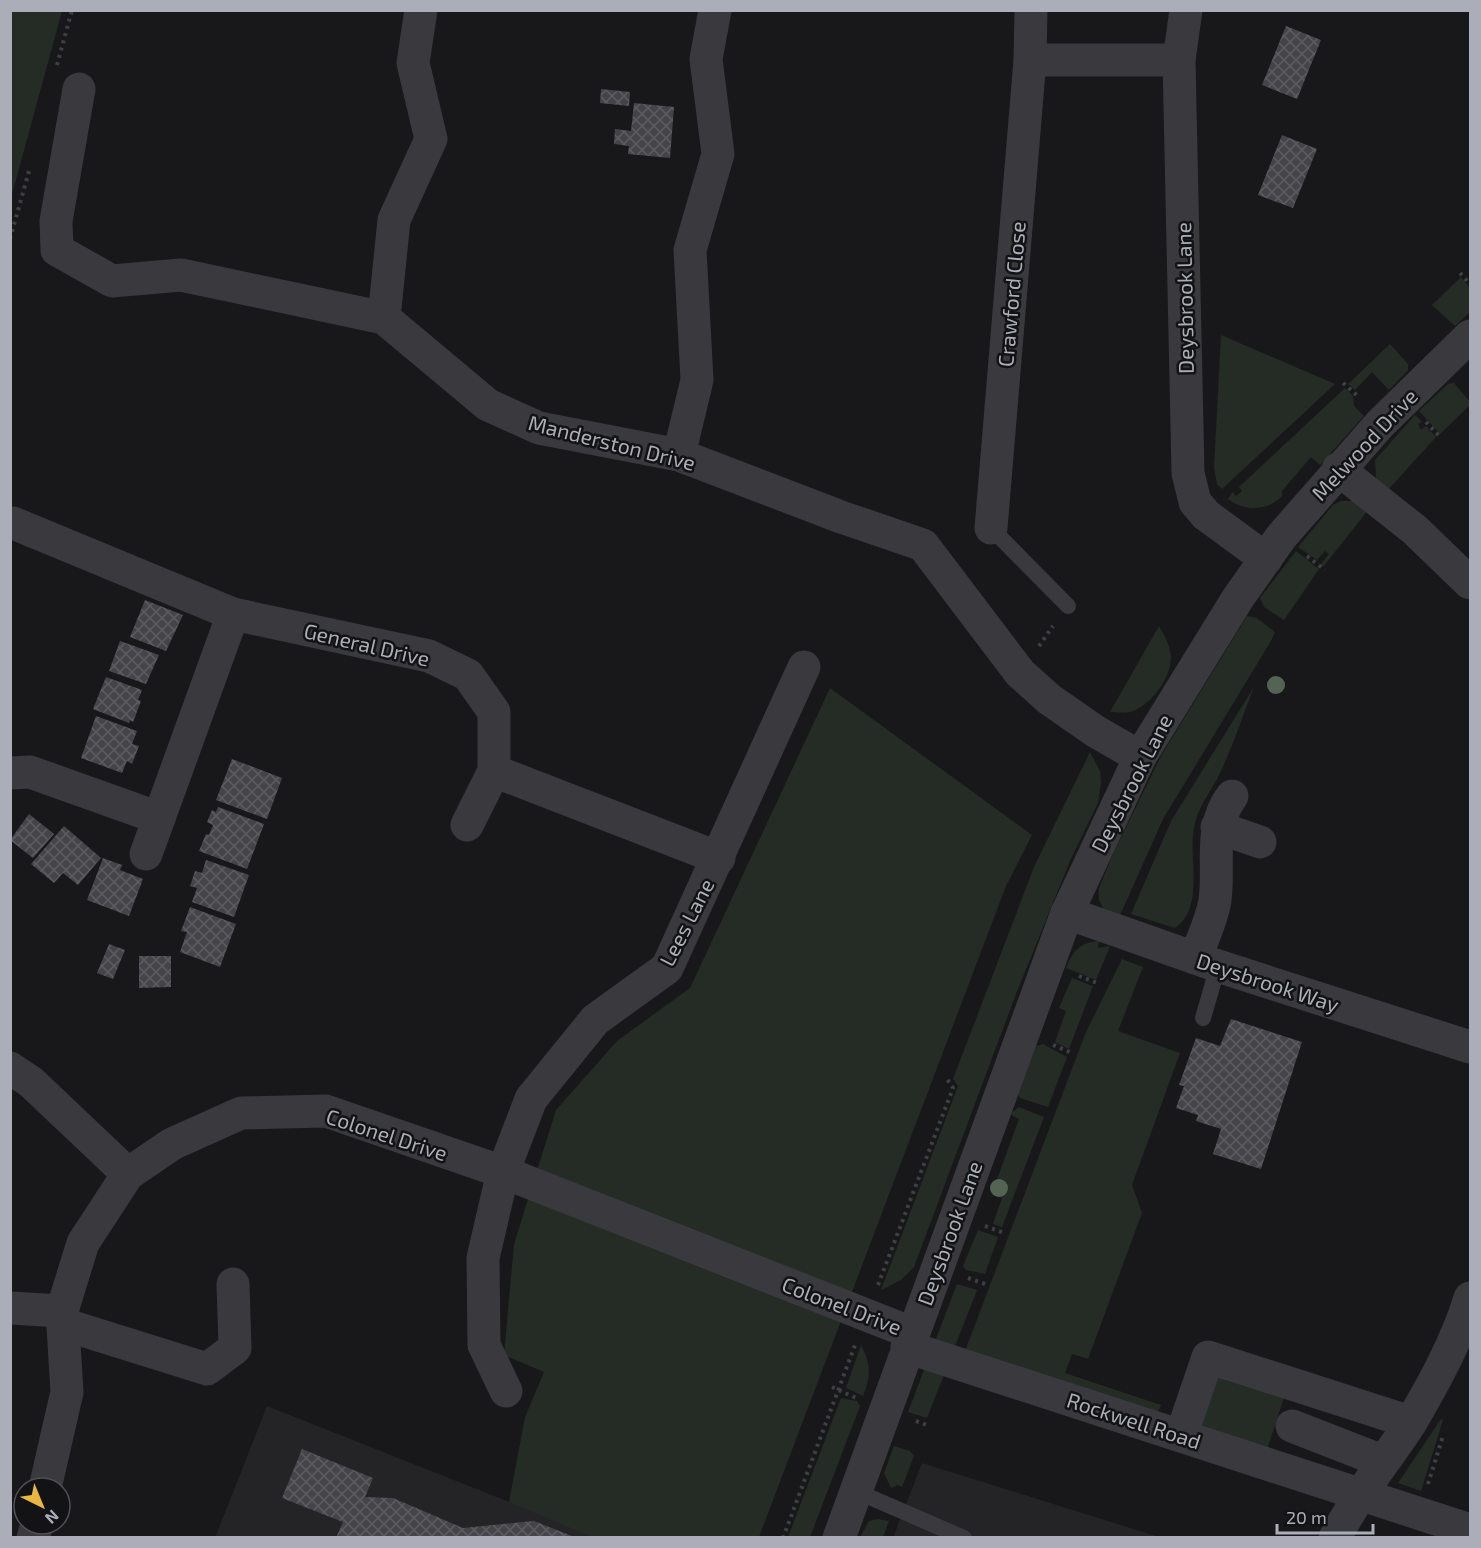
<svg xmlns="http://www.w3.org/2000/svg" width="1481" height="1548" font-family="'Exo 2',sans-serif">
  <defs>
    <pattern id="building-cross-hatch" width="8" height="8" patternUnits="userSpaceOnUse" patternTransform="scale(1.5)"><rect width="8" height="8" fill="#454549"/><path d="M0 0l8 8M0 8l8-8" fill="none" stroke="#5d5d61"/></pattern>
  </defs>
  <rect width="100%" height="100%" fill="#18181a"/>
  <!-- built -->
  <g fill="#242426">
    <polygon points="267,1406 598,1537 215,1538"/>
    <polygon points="922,1463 1159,1537 893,1538"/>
  </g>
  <!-- green -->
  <g fill="#242c25">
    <polygon points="11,10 62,11 11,198 10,11"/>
    <polygon points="1461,277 1470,288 1470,312 1455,326 1432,305"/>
    <polygon points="1221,335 1335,384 1222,489 1217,484 1214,468"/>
    <polygon points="1390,344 1408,364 1408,370 1389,390 1372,372 1355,390 1348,384"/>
    <polygon points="1454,383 1470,402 1470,405 1440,434 1419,411 1448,384"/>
    <path d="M1345 388 1353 396 1354 406 1364 416 1320 465 1311 457 1282 491V496C1268 511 1245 512 1228 499L1232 492 1236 496 1242 491 1239 487Z"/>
    <polygon points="1415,415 1422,422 1418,424 1421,430 1426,426 1436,437 1386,492 1376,478 1375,460"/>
    <polygon points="1341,501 1357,501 1369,509 1323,567 1321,564 1329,554 1325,551 1317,560 1298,547 1333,505"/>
    <polygon points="1296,551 1319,569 1284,620 1264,607 1260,598"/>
    <polygon points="1247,616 1257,618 1275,632 1271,641 1163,819 1118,920 1107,916 1099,900 1099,888 1114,852 1161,756"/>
    <path d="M1159 626C1164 635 1170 645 1171 656 1172 676 1152 704 1133 711 1126 714 1117 712 1110 712Z"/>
    <path d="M1254 687C1243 715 1233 746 1220 773 1211 792 1198 806 1194 827 1188 859 1205 907 1175 928L1131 914 1171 821Z"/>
    <polygon points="830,688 1032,835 1006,886 759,1537 592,1537 509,1502 525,1417 544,1372 504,1355 514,1244 556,1110 617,1041 690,988"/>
    <polygon points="1090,752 1100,771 1101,783 1098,803 1070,861 1016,994 914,1267 901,1280 881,1290 958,1086 953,1079 1034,867"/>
    <path d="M1099 941 1098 948 1110 946 1096 980 1066 968C1073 951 1080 942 1099 941Z"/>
    <polygon points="1122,959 1143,967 1118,1031 1180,1053 1132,1185 1142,1213 1088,1359 1072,1354 1065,1373 1161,1405 1154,1421 962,1359 1086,1032"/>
    <polygon points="1072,978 1093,986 1069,1049 1055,1042 1066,1011 1059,1008"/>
    <polygon points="1043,1044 1067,1057 1048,1107 1020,1098 1018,1094 1036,1046"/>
    <polygon points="1019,1107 1044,1117 1002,1227 993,1224 1002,1198 992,1193 1019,1119 1010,1114"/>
    <polygon points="978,1230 998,1237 985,1274 966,1270 963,1266"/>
    <polygon points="957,1284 977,1290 927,1418 908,1412"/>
    <path d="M861 1345C871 1364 871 1376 863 1396L846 1388Z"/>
    <polygon points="1208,1366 1287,1388 1265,1456 1187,1433"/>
    <polygon points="841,1398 857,1401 860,1406 810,1537 788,1537"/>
    <polygon points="1441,1419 1443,1420 1421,1491 1398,1483"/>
    <polygon points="894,1446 910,1451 914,1456 902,1487 898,1485 891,1488 884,1473"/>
    <polygon points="878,1519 889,1521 883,1537 860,1537 869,1521"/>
  </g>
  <!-- building -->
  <g fill="url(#building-cross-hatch)">
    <polygon points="1286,26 1321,40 1297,99 1262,85"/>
    <polygon points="601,89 630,92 629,106 600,103"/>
    <polygon points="634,103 674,107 670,158 628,154 629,146 614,144 615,129 631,131"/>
    <polygon points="1282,135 1317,149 1293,208 1258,195"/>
    <polygon points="145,600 183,615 166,651 130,637"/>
    <polygon points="120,641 159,655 146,684 109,671"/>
    <polygon points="106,677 142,690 138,700 141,701 133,722 130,720 129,723 93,709"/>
    <polygon points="96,716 137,731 132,744 139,746 132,764 127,761 122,773 81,758"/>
    <polygon points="232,759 282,778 267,819 216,800"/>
    <polygon points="218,807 264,824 247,869 199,851 206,834 209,835 213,825 207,822 212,810 216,812"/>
    <polygon points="29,814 54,834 33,858 10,840"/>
    <polygon points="64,826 101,858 78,885 63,873 54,883 31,864"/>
    <polygon points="103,858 122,865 120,870 143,879 129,916 87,900"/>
    <polygon points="206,860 249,875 234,917 192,902 197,888 190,886 195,871 202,873"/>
    <polygon points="190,907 236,924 220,967 180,952 187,932 181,931"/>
    <polygon points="109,944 125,950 113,979 97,973"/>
    <polygon points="139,956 171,956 171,987 139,988"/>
    <polygon points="1231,1019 1302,1042 1261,1169 1213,1154 1221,1129 1196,1121 1198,1115 1176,1108 1184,1086 1179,1085 1196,1038 1220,1046"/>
    <polygon points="302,1449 373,1478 365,1497 393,1498 463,1528 534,1521 577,1538 336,1538 343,1522 282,1498"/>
  </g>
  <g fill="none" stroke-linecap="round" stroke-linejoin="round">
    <!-- path -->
    <g stroke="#3f4045" stroke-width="4" stroke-dasharray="3 4.5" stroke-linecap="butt">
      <polyline points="57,65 72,10"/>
      <polyline points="10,239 29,171"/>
      <polyline points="1460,273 1470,284"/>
      <polyline points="1343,383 1360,398"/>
      <polyline points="1426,422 1441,438"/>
      <polyline points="1307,556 1325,570"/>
      <polyline points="1039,646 1053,626"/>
      <polyline points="1079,976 1100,984"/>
      <polyline points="1053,1045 1072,1053"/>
      <polyline points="985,1226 1004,1233"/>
      <polyline points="968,1278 985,1284"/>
      <polyline points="878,1285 953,1088 947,1079"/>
      <polyline points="832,1387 856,1398"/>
      <polyline points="916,1421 930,1426"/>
      <polyline points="1428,1484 1443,1436"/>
      <polyline points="783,1538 855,1345"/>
    </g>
    <!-- lane -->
    <g stroke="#39393e" stroke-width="16">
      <polyline points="991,528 1068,606"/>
      <polyline points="1203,1018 1218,966"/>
      <polyline points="858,1492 964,1538"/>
    </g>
    <!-- street -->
    <g stroke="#39393e" stroke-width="33">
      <polyline points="1186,10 1179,60 1188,473 1195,502 1206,515 1266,559"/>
      <polyline points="1030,60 1179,60"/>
      <polyline points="79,89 56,221 57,250 112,281 181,275 384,318 488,405 539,428 679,455 841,517 923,545 1020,673 1049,699 1095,731 1140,757"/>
      <polyline points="384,318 394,220 431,139 413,63 421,10"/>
      <polyline points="679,455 697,380 690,250 718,154 706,59 715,10"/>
      <polyline points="1338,469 1415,530 1470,583"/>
      <polyline points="13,523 233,614 429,656 468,675 494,712 494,771 467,825"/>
      <polyline points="991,528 1030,60 1031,10"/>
      <polyline points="494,771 719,858"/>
      <polyline points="10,773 30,772 159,818"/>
      <polyline points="1217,827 1260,842"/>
      <polyline points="146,854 233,614"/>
      <polyline points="1067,913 1218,966 1470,1047"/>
      <path d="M1195 958C1202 940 1212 920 1215 900 1220 864 1208 828 1232 796"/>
      <polyline points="10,1068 31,1082 128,1174"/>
      <polyline points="10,1308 62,1311"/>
      <polyline points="63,1324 207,1369 235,1348 233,1284"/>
      <polyline points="907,1347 1470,1530"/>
      <polyline points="506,1391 484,1345 483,1258 503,1172 531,1099 595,1020 667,968 804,667"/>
      <polyline points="1292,1426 1382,1461"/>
      <polyline points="1181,1436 1208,1357 1410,1422"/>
      <polyline points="45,1488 67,1392 62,1311 83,1243 128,1174 172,1144 241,1113 326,1111 503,1172 912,1333"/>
      <polyline points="33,1538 37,1524"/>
      <polyline points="839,1538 1067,913 1140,757 1238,598 1281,537 1380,424 1470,336"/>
      <path d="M1335 1538C1356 1496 1386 1461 1411 1422 1434 1383 1457 1341 1470 1298"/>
    </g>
  </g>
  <!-- trees -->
  <g fill="#536455">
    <circle cx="1276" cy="685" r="9"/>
    <circle cx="999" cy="1188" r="9"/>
  </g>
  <g text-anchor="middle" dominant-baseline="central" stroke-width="5" stroke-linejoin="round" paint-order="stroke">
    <!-- street labels -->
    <g font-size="21" fill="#abaeb8" stroke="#131315">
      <text transform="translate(1011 294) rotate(-85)">Crawford Close</text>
      <text transform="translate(1184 298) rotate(-91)">Deysbrook Lane</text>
      <text transform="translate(612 442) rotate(14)">Manderston Drive</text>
      <text transform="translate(1364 444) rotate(-47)">Melwood Drive</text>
      <text transform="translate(367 644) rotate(13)">General Drive</text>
      <text transform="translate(1131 783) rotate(-63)">Deysbrook Lane</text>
      <text transform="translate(686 922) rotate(-63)">Lees Lane</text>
      <text transform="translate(1268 982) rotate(18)">Deysbrook Way</text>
      <text transform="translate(387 1134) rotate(18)">Colonel Drive</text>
      <text transform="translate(949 1233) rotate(-70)">Deysbrook Lane</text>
      <text transform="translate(842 1305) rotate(21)">Colonel Drive</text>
      <text transform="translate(1134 1420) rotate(18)">Rockwell Road</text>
    </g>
  </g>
  <!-- border -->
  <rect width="1481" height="1548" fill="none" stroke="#abaeb8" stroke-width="24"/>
  <!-- north arrow -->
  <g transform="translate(42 1506) rotate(137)"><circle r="28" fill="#131315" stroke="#505156" stroke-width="1.5"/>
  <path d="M0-4.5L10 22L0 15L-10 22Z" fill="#e7b742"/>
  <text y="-9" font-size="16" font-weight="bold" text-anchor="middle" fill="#abaeb8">N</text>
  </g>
  <!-- scale -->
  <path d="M1277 1524v9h96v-9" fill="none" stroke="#abaeb8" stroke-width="3"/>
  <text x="1286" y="1524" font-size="18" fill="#abaeb8" stroke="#131315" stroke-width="4.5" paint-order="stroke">20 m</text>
</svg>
